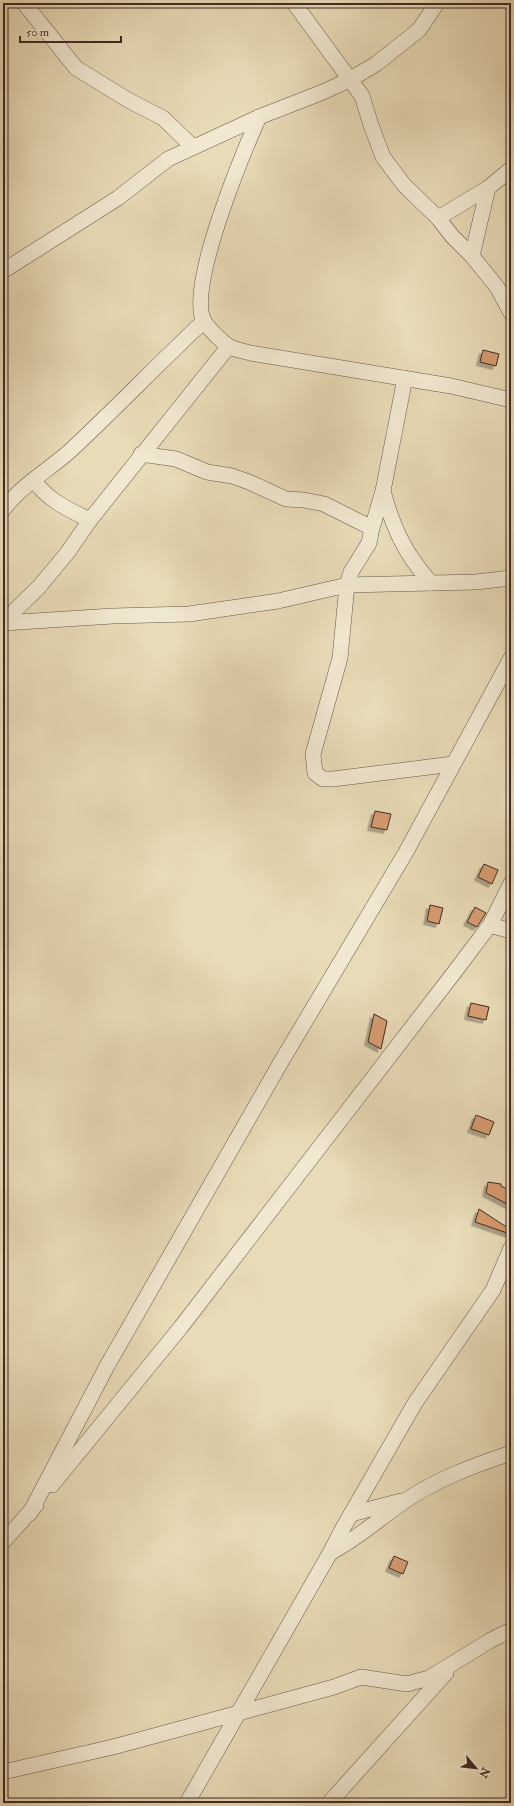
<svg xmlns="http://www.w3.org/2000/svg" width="514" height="1806" font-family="'IM FELL Double Pica',serif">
  <defs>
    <filter id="shadow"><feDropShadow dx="-3.5" dy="3.5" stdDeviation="0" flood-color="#0004"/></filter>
  </defs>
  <rect width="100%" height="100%" fill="#e8dbb7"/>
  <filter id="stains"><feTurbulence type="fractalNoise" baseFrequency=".005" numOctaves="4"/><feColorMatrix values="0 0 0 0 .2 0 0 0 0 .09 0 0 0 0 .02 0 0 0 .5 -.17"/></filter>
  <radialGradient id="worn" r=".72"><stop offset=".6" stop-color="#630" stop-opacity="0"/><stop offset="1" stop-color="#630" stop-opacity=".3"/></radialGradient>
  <!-- building -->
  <g fill="#d79c71" stroke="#3e2b23" filter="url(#shadow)">
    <polygon points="483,350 499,354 496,366 480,362"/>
    <polygon points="375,811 391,814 387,830 371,827"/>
    <polygon points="484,864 498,870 492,884 478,877"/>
    <polygon points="430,905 443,908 439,924 427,921"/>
    <polygon points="475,907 486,913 477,927 467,922"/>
    <polygon points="471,1003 489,1007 486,1020 468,1016"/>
    <polygon points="374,1014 387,1021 381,1049 368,1042"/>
    <polygon points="476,1115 494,1122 489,1135 471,1129"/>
    <polygon points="488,1182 501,1184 501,1186 511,1191 511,1206 486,1193"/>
    <polygon points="479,1209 511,1230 510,1234 475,1222"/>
    <polygon points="394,1556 408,1562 403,1574 389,1568"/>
  </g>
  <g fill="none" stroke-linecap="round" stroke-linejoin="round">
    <!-- minor casing -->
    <g stroke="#685748" stroke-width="16">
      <g id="minor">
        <polyline points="24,3 76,68 128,100 163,118 193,147"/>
        <polyline points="294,3 362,96 371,125 383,157 404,185 438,218 452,236 472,256 497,287 511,313"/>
        <path d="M259 117C243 153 186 289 204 321 207 327 224 344 230 347 236 350 244 351 250 353L451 386 511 400"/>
        <polyline points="438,218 488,188 511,169"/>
        <polyline points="472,256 488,188"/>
        <polyline points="3,271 118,198 168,159 259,117 323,92 349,80 376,64 419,30 437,3"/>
        <polyline points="405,378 383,491 372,528 369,543 351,572 347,585 340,658 313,754 315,773 323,779 333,779 453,764"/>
        <polyline points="141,454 176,459 207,472 232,476 249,482 286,499 304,500 324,504 372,528"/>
        <path d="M34 480C47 500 69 510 90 520"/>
        <path d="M383 491C393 528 405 554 431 583"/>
        <path d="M3 510C20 486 49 470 71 450 116 408 159 363 204 321"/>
        <polyline points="3,622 39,587 68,552 90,520 229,346"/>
        <polyline points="3,623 113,616 189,614 278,601 347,585 476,582 511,578"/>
        <polyline points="490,925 511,931"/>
        <polyline points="52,1485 181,1327 453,974 490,925 511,883"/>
        <polyline points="30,1513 107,1366 281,1062 406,852 511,658"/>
        <polyline points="351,1514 401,1501"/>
        <polyline points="3,1542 36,1505"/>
        <path d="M330 1553C357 1539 380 1518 405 1501 437 1479 475 1465 511 1453"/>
        <polyline points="3,1772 113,1747 334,1687 361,1677 407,1684 429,1678 491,1640 511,1630"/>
        <polyline points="187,1803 330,1553 343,1528 415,1403 493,1290 511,1248"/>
        <polyline points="329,1803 446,1673"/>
      </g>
    </g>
    <!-- minor -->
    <use href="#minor" stroke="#f0e8d0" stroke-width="15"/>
  </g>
  <!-- margin -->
  <rect width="514" height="1806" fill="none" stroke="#e8dbb7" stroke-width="16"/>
  <rect x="4" y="4" width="506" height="1798" fill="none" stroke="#3e2b23" stroke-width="2"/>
  <rect x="8" y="8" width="498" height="1790" fill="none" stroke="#3e2b23"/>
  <!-- north arrow -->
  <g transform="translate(476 1768) rotate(118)" stroke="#f0e8d0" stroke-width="3" paint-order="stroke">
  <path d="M0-3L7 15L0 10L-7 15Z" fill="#3e2b23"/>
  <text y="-6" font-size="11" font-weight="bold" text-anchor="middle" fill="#3e2b23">N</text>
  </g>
  <!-- scale -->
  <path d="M20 36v6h101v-6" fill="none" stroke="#3e2b23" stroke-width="2"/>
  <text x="26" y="36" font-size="12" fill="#3e2b23" stroke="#f0e8d0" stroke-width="3" paint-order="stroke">50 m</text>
  <rect width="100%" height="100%" filter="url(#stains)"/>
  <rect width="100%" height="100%" fill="url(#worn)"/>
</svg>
